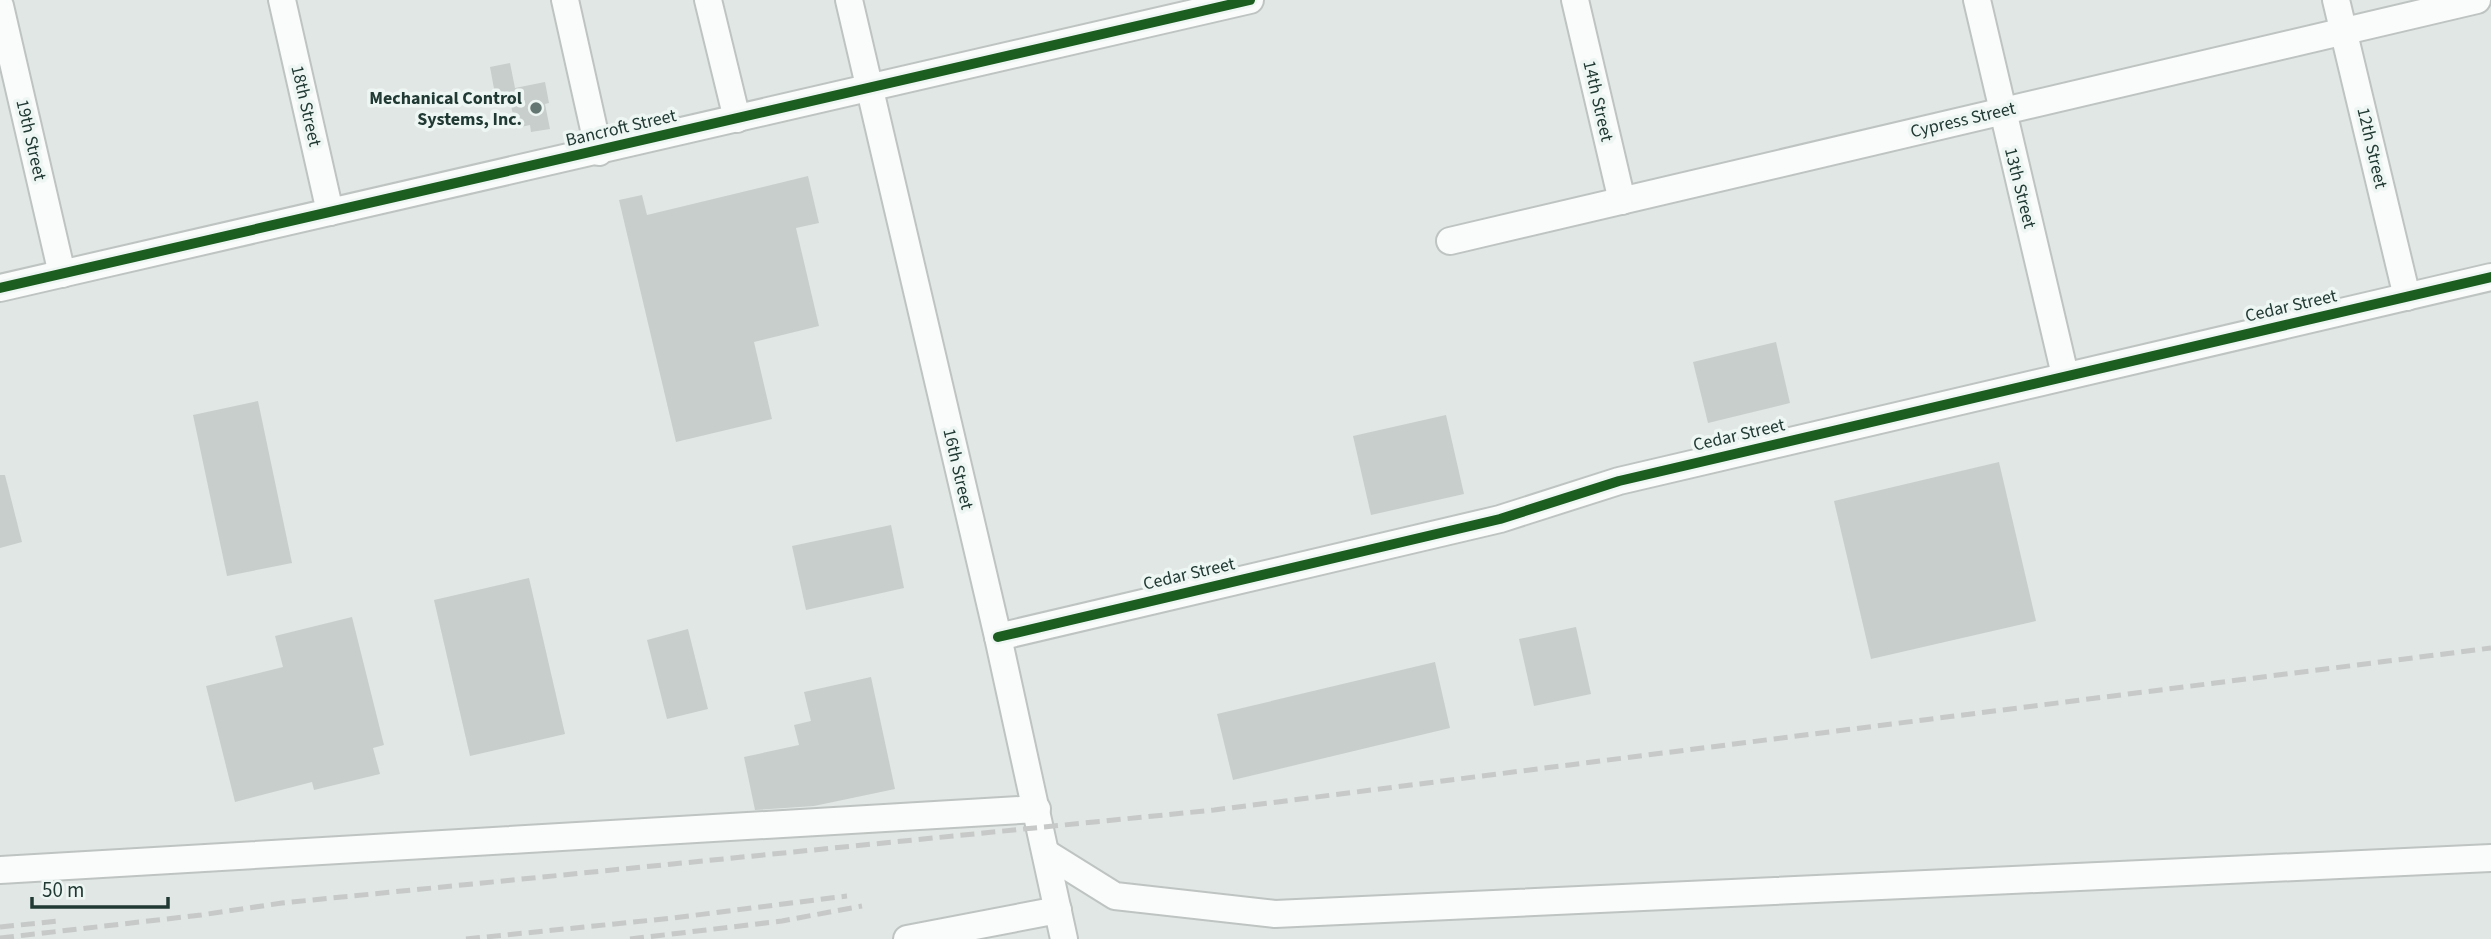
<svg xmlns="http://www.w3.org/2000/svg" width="2491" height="939" font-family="'Source Sans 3',sans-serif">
  <rect width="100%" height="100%" fill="#e1e7e4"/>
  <!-- building -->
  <g fill="#c8cecc">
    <polygon points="510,63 515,88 545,82 549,103 545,104 550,129 531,132 530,125 516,128 508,92 495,94 490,67"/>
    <polygon points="808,176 819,223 796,228 819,326 754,342 772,419 676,442 619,200 642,195 647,215"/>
    <polygon points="1776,342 1790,403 1708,423 1693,362"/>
    <polygon points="258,401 292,563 227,576 193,415"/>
    <polygon points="1446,415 1464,494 1371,515 1353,436"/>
    <polygon points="1999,462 2036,621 1871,659 1834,501"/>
    <polygon points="0,475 5,475 22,542 0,548"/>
    <polygon points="891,525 904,588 806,610 792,546"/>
    <polygon points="529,578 565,734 470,756 434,600"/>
    <polygon points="352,617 384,745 373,748 380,774 314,790 312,782 235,802 206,686 283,667 275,636"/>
    <polygon points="1576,627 1591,694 1534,706 1519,639"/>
    <polygon points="688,629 708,709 667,719 647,640"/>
    <polygon points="1435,662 1450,728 1233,780 1217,714"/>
    <polygon points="871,677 895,789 814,806 755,810 744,757 799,745 794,725 811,721 804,692"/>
  </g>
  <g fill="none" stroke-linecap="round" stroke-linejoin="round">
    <!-- minor casing -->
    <g stroke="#bec4c1" stroke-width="30">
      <g id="minor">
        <polyline points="282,0 330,212"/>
        <polyline points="565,0 599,152"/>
        <polyline points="708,0 737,119"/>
        <polyline points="849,0 998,637 1064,939"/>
        <polyline points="1575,0 1622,201"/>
        <polyline points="1977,0 2065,375"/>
        <polyline points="2336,0 2407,297"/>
        <polyline points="0,6 62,274"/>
        <polyline points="1450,241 2477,0"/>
        <polyline points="0,288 1250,0"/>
        <polyline points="998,637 1500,519 1619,481 2491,277"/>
        <polyline points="1046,853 1115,896 1275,914 2491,858"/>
        <polyline points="0,870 1037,809"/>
        <polyline points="907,939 1058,910"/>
      </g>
    </g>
    <!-- minor -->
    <use href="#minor" stroke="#fafbfb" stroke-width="26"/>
    <!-- rail -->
    <g stroke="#c6c9c8" stroke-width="5" stroke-dasharray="14 7" stroke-linecap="butt">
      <polyline points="0,927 59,921"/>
      <polyline points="0,938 201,915 282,903 1214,810 2491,648"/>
      <polyline points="466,939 673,918 847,896"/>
      <polyline points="630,939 782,921 862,906"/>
    </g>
    <!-- cycleway casing -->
    <g stroke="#eef6f3" stroke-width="15">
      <g id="cycleway">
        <polyline points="0,288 1250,0"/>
        <polyline points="998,637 1500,519 1619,481 2491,277"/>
      </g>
    </g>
    <!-- cycleway -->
    <use href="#cycleway" stroke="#1b5e20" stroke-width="10"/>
  </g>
  <!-- markers -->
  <circle fill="#647671" stroke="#eef6f3" stroke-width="2.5" cx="536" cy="108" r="7"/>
  <g text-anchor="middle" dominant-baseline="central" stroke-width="7" stroke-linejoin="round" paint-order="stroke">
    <!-- poi labels -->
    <g font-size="18" font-weight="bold" fill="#203933" stroke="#eef6f3" text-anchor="end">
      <text x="522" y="98">Mechanical Control<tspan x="522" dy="21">Systems, Inc.</tspan></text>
    </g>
    <!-- street labels -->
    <g font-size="18" fill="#203933" stroke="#eef6f3">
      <text transform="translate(1598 101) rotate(77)">14th Street</text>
      <text transform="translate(306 106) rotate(77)">18th Street</text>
      <text transform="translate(1963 120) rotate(-13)">Cypress Street</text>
      <text transform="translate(621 128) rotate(-13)">Bancroft Street</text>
      <text transform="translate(31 140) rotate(77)">19th Street</text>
      <text transform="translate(2372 148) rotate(77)">12th Street</text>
      <text transform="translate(2020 188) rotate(76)">13th Street</text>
      <text transform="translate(2291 306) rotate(-13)">Cedar Street</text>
      <text transform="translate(1739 435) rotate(-13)">Cedar Street</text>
      <text transform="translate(958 469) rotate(77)">16th Street</text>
      <text transform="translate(1189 574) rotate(-13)">Cedar Street</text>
    </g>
  </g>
  <!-- scale -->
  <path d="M32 897v10h136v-10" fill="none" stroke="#203933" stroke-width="3.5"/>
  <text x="42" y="897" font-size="21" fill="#203933" stroke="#eef6f3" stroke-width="5" paint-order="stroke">50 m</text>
</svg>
